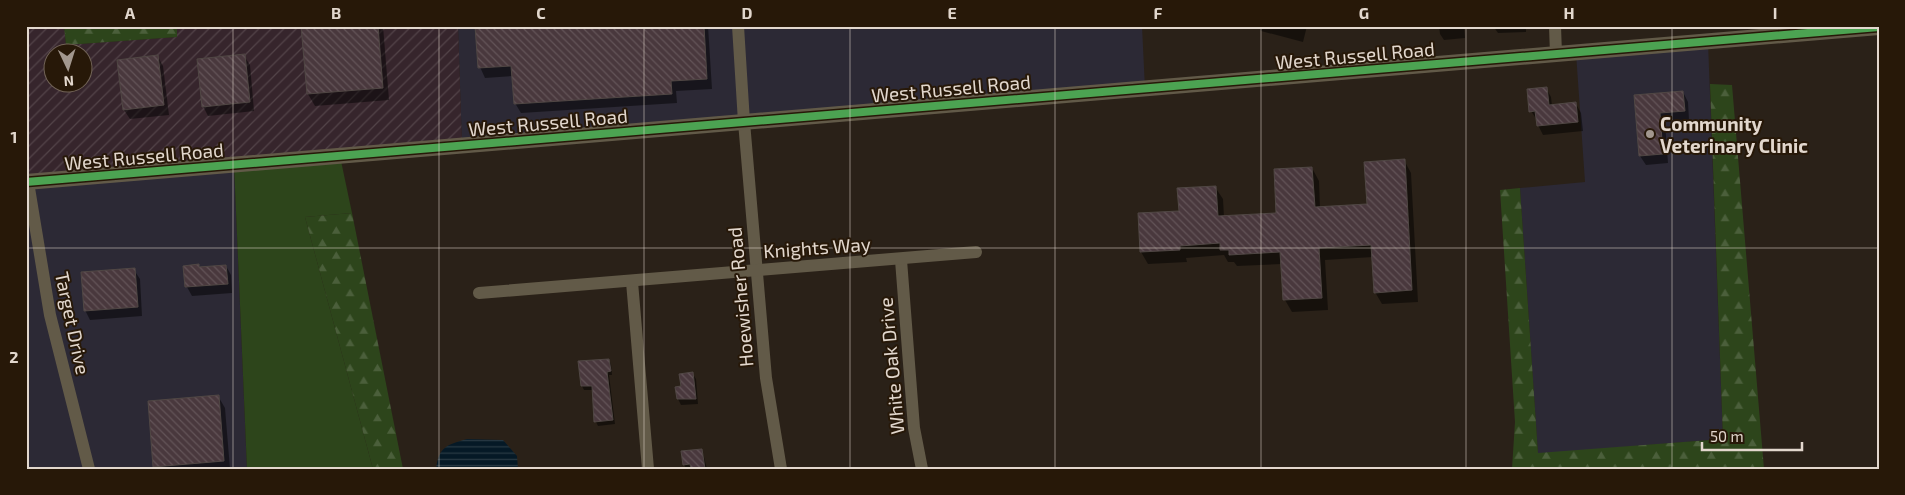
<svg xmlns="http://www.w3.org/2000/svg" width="1905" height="495" font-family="'Exo 2',sans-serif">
  <defs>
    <pattern id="industrial-furrows" width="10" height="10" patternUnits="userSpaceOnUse" patternTransform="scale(1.25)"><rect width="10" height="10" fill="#36252c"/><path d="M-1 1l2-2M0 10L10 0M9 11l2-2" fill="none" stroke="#534449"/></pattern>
    <pattern id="forest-firs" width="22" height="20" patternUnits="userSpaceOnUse" patternTransform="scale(1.25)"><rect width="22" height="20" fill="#2d451b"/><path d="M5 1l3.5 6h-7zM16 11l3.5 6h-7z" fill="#4b5f3b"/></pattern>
    <pattern id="water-rules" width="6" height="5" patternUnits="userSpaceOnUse" patternTransform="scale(1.25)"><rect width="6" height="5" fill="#051926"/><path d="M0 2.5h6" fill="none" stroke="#293a44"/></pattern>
    <pattern id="building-back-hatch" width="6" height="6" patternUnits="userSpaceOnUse" patternTransform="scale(1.25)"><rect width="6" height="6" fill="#49383d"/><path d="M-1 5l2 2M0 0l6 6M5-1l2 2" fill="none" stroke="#635458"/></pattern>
  </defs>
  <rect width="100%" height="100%" fill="#2a2118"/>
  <!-- commercial -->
  <g fill="#2c2935">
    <polygon points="458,26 1142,26 1145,89 462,145"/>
    <polygon points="1708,42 1723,439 1538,454 1520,188 1585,182 1576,53"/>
    <polygon points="234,164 247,469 26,469 26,182"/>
  </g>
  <!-- industrial -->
  <path fill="url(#industrial-furrows)" fill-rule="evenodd" d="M26 26H64L66 45 177 37V26H458L462 145 26 182ZM52 52H82V82H52Z"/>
  <!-- grass -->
  <polygon fill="#2d451b" points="340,156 352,213 305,217 373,469 247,469 234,164"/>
  <!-- forest -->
  <g fill="url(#forest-firs)">
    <polygon points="64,26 177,26 177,37 66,45"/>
    <polygon points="1710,84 1732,85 1764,469 1512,469 1515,422 1500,190 1520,188 1538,453 1723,439"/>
    <polygon points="352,213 403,469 373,469 305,217"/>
  </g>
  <!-- water -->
  <path fill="url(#water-rules)" d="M467 439 503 440 517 456 518 469H436C439 446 447 445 467 439Z"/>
  <!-- shadow -->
  <g fill="#0007">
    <polygon points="302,26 383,26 389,100 315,106 308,94"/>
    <polygon points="477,26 708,26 712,89 676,91 677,103 521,113 515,103 513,76 485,78 480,67"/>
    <polygon points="1258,26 1307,26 1303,42 1261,31"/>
    <polygon points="1439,26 1464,26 1465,38 1444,40 1440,34"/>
    <polygon points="1493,26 1526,26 1526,32 1498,33"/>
    <polygon points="244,56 250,65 254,111 208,116 203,106"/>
    <polygon points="158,57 163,66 169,115 130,119 124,110 118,61"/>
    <polygon points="1546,88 1551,97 1552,106 1576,104 1581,113 1583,131 1543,135 1538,125 1537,120 1531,111"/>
    <polygon points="1683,92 1688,102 1689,120 1665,122 1668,163 1646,165 1640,156 1636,96"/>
    <polygon points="1404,160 1411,173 1418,302 1382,304 1375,292 1373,257 1325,260 1328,310 1292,312 1285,300 1282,264 1237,266 1234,262 1228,262 1224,255 1186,258 1187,262 1148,264 1141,252 1180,212 1215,187 1223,199 1224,217 1277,214 1312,168 1319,181 1320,208 1368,205"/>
    <polygon points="226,266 231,275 232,293 192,296 187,287 185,267 199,268"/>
    <polygon points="134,270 140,279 142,316 90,320 85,310"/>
    <polygon points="609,360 611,364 612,375 609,375 615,424 598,426 596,422 593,390 584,390 582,386 580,362"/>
    <polygon points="692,373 696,379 698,404 681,405 678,399 682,387"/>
    <polygon points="218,396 225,408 230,469 156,469 154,466"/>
    <polygon points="701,450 704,457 707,469 686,469 684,464"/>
  </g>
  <!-- building -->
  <g fill="url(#building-back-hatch)" stroke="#504744">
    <polygon points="301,26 378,26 383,88 307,94"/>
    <polygon points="475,26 704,26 707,79 671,81 672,94 514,104 511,66 478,68"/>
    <polygon points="245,54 250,102 202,107 197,59"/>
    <polygon points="158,55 164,105 123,110 117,60"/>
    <polygon points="1547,87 1549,105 1576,102 1578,122 1537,126 1535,111 1529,112 1527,89"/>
    <polygon points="1683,91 1685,111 1660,113 1663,154 1639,156 1634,95"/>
    <polygon points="1405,159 1412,290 1374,293 1371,245 1319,248 1322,298 1283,300 1280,252 1229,255 1229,250 1220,250 1220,243 1180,246 1180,250 1140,252 1138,213 1179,211 1177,188 1216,186 1218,216 1276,213 1274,169 1312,167 1315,207 1367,204 1364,162"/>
    <polygon points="199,264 199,267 226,265 228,284 185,287 183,266"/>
    <polygon points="135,268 138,307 84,311 81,272"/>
    <polygon points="609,359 611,371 607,372 613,420 594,422 592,386 581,386 578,361"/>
    <polygon points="693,372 696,399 677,399 675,387 681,386 679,374"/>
    <polygon points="219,395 224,461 153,467 148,401"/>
    <polygon points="702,449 705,469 691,469 690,464 683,465 681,451"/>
  </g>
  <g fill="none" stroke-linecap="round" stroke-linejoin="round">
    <!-- minor -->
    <g stroke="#625a48" stroke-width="12">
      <polyline points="738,26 744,122 766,378 781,469"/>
      <polyline points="1555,26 1556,54"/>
      <polyline points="28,182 50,315 89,469"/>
      <polyline points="901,260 914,428 922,469"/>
      <polyline points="632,282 648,469"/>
      <polyline points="479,293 976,252"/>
    </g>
    <!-- tertiary -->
    <polyline stroke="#625a48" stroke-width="16" points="26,182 1879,27"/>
    <!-- cycleway casing -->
    <g stroke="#271808" stroke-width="11">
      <polyline id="cycleway" points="26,182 1879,27"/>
    </g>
    <!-- cycleway -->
    <use href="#cycleway" stroke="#4ca352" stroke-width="8"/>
  </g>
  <!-- grid -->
  <path fill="none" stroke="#e2d7cd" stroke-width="1" stroke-opacity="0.55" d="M233 26V469M439 26V469M644 26V469M850 26V469M1055 26V469M1261 26V469M1466 26V469M1672 26V469M26 248H1879"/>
  <!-- markers -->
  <circle fill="#a2978e" stroke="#271808" stroke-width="2" cx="1650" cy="134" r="5"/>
  <g text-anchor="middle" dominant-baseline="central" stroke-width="4" stroke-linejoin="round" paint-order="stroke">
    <!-- street labels -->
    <g font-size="19" fill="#e2d7cd" stroke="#271808">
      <text transform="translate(1355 55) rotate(-5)">West Russell Road</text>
      <text transform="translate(951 88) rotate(-5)">West Russell Road</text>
      <text transform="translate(548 122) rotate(-5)">West Russell Road</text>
      <text transform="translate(144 156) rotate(-5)">West Russell Road</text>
      <text transform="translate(817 247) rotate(-4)">Knights Way</text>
      <text transform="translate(740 297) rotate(-95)">Hoewisher Road</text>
      <text transform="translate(73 323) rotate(78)">Target Drive</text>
      <text transform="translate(891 366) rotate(-95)">White Oak Drive</text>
    </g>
    <!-- poi labels -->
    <g font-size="19" font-weight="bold" fill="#e2d7cd" stroke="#271808" text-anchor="start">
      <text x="1660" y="123">Community<tspan x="1660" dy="22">Veterinary Clinic</tspan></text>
    </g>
  </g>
  <!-- border -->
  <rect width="1905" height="495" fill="none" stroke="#271808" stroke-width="55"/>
  <!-- north arrow -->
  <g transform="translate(68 68) rotate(176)"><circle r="24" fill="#271808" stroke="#726457"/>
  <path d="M0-4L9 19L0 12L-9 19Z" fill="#a2978e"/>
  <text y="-8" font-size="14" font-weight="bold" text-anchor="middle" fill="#e2d7cd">N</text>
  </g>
  <!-- scale -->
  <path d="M1702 442v8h100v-8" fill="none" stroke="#e2d7cd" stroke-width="2.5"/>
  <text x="1710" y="442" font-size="15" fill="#e2d7cd" stroke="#271808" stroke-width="4" paint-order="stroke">50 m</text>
  <rect x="28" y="28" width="1850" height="440" fill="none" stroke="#e2d7cd" stroke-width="2"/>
  <g font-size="16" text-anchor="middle" font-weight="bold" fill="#e2d7cd">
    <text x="130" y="19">A</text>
    <text x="336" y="19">B</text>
    <text x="541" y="19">C</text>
    <text x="747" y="19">D</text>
    <text x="952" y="19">E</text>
    <text x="1158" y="19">F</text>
    <text x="1364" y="19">G</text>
    <text x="1569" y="19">H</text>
    <text x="1775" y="19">I</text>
    <text x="14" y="143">1</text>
    <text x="14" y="363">2</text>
  </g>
</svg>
